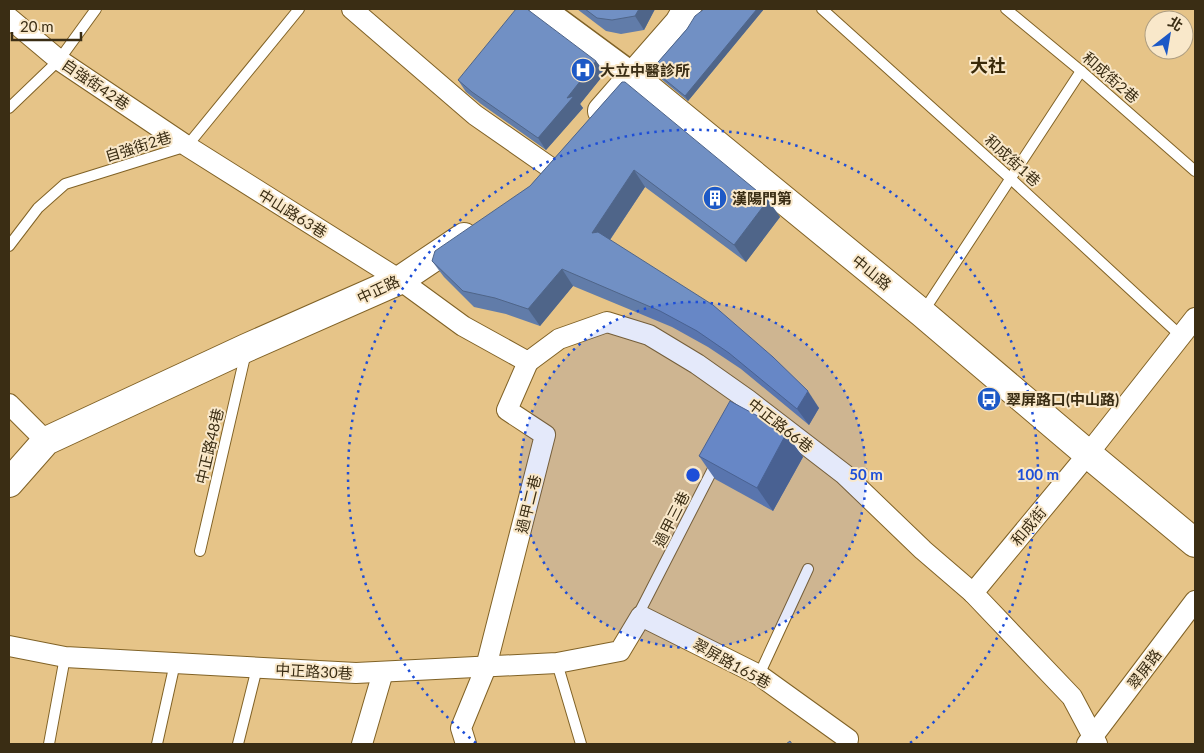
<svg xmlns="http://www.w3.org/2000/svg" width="1204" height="753" font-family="Lato,'Noto Sans TC',sans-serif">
  <rect width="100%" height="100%" fill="#e6c488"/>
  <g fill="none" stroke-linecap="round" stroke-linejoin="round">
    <!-- service casing -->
    <g stroke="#806226" stroke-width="12">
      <g id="service">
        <polyline points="822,9 1011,179 1181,336"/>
        <polyline points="1006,9 1081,71 1195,171"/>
        <polyline points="9,108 59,60 96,9"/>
        <polyline points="9,246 38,208 65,184 187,146 299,9"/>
        <polyline points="923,312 1081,71"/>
        <polyline points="200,551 246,352"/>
        <polyline points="637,617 717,461"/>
        <polyline points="557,663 581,744"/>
        <polyline points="759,675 808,569"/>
        <polyline points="49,744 65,657"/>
        <polyline points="157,744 175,663"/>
        <polyline points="238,744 257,668"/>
      </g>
    </g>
    <!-- minor casing -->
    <g stroke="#806226" stroke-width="22">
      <g id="minor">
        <polyline points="352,9 475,115 551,168"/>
        <polyline points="9,18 59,60 187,146 400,280 463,326 528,362 559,339 607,322 649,335 697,364 748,400 844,474 923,550 973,593 1072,697 1097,744"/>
        <polyline points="9,404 46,441"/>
        <polyline points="973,593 1088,454 1195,318"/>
        <polyline points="9,646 65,657 356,673 557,663 620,651 641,616 759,675 848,739 847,744"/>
        <polyline points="362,744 383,672"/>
        <polyline points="466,744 461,728 486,667 545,435 507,410 528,362"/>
        <polyline points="1087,744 1195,601"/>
      </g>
    </g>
    <!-- tertiary casing -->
    <g stroke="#806226" stroke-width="28">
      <polyline id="tertiary" points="542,9 633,76"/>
    </g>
    <!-- secondary casing -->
    <g stroke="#806226" stroke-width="30">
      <g id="secondary">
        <polyline points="633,76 922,313 1088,454 1195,543"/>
        <polyline points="602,111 679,23 687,9"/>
        <polyline points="9,483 46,441 246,348 400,280 464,237"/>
      </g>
    </g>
    <!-- service -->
    <use href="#service" stroke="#fff" stroke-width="10"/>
    <!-- minor -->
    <use href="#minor" stroke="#fff" stroke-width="20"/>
    <!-- tertiary -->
    <use href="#tertiary" stroke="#fff" stroke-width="25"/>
    <!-- secondary -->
    <use href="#secondary" stroke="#fff" stroke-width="28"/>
  </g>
  <!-- wall -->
  <g fill="#617ca9">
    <polygon points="577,9 655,9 644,30 621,34 606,31"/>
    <polygon points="704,9 764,9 688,101 655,74 652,69"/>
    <polygon points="596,61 605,73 580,104 583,108 546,150 481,104 466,92 458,80"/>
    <polygon points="622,82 768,200 780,217 746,262 645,187 610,240 819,408 809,425 741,369 708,347 672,327 573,286 540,326 506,314 474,307 444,277 432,261 530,186"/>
    <polygon points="786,434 803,457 773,511 715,479 699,456"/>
  </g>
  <!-- shaded-wall -->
  <g fill="#4f6589">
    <polygon points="639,9 655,9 644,30 635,16"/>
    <polygon points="757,9 764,9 688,101 685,96"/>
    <polygon points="596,61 605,73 580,104 583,108 546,150 538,138 567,98"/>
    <polygon points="634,170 645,187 603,250 592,233"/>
    <polygon points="768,200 780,217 746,262 734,245"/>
    <polygon points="562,269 573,286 540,326 528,309"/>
    <polygon points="808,391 819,408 809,425 797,409"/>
    <polygon points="786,434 803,457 773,511 757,488"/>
  </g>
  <!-- building -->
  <g fill="#7190c4" stroke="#4f6589">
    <polygon points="516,9 527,9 596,61 567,98 574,96 538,138 472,92 458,80"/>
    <polygon points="585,9 639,9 635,16 612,20 597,18"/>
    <polygon points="704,9 757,9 685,96 652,69 687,29 695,16"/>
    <polygon points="622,82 625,82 768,200 734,245 634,170 592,233 598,232 713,305 773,357 808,391 797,409 729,353 697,331 660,311 562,269 528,309 495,298 463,291 432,261 435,251 530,186"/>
    <polygon points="730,401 778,427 786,434 757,488 699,456"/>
    <polygon points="790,741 792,744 786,744"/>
  </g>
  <!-- distance rings -->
  <circle cx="693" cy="475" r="173" fill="#1d4ed8" fill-opacity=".12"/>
  <g fill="none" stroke="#1d4ed8" stroke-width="2.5" stroke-dasharray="2.5 5">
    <circle cx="693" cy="475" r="173"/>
    <path d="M476 743A345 345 0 1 1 910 743"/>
  </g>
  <!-- icons -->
  <defs>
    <g id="hospital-disc" transform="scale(1.25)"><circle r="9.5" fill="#1d59c6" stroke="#f9e8ca"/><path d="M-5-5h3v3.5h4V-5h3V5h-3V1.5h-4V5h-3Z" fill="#fff"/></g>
    <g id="building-disc" transform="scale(1.25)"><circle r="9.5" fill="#1d59c6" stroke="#f9e8ca"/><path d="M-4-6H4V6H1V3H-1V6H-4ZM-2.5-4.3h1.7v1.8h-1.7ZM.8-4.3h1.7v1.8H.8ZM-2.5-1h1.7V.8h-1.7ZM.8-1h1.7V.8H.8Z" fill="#fff"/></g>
    <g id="bus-disc" transform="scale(1.25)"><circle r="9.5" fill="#1d59c6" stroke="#f9e8ca"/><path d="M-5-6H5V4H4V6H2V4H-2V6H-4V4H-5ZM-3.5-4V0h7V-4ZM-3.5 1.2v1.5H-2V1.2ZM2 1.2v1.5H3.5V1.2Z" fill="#fff"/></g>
  </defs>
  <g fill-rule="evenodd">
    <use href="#hospital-disc" x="583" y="70"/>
    <use href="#building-disc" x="715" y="198"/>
    <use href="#bus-disc" x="989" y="399"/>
  </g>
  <g text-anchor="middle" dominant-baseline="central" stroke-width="4" stroke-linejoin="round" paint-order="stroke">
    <!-- poi labels -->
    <g font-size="15" font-weight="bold" fill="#3a2d14" stroke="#f9e8ca" text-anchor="start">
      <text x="600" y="70">大立中醫診所</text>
      <text x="732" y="198">漢陽門第</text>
      <text x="1006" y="399">翠屏路口(中山路)</text>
    </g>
    <!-- street labels -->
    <g font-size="15" fill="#3a2d14" stroke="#f9e8ca">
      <text transform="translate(1111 77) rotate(41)">和成街2巷</text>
      <text transform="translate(96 84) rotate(34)">自強街42巷</text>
      <text transform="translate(138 146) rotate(-17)">自強街2巷</text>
      <text transform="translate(1013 160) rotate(42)">和成街1巷</text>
      <text transform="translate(293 213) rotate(32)">中山路63巷</text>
      <text transform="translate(872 272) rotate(39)">中山路</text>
      <text transform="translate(378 289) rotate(-25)">中正路</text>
      <text transform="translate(781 425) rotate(38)">中正路66巷</text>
      <text transform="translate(209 446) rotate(-77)">中正路48巷</text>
      <text transform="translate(528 504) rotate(-76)">過甲二巷</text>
      <text transform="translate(671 519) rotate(-63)">過甲三巷</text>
      <text transform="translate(1028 526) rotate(-50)">和成街</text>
      <text transform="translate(732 663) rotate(29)">翠屏路165巷</text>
      <text transform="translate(1144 669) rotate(-53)">翠屏路</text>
      <text transform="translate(314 671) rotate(3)">中正路30巷</text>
    </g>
    <!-- quarter labels -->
    <g font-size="18" font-weight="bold" fill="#392909" stroke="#f9e8ca">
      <text x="988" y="65">大社</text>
    </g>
  </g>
  <circle cx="693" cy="475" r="8" fill="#1d4ed8" stroke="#f9e8ca" stroke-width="2.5"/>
  <g font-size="15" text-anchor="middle" font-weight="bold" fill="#1d4ed8" stroke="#f9e8ca" stroke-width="4" stroke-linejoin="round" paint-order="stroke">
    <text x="866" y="480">50 m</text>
    <text x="1038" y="480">100 m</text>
  </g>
  <!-- border -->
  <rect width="1204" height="753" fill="none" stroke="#3a2d14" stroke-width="20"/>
  <!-- north arrow -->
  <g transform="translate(1169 35) rotate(31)"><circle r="24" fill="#f9e8ca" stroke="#ad9d81"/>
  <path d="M0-4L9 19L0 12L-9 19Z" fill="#1d59c6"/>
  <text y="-8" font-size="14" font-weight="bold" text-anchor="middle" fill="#3a2d14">北</text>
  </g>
  <!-- scale -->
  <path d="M12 32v8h69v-8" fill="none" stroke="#3a2d14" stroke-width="2.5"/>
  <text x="20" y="32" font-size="15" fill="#3a2d14" stroke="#f9e8ca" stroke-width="4" paint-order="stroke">20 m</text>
</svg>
